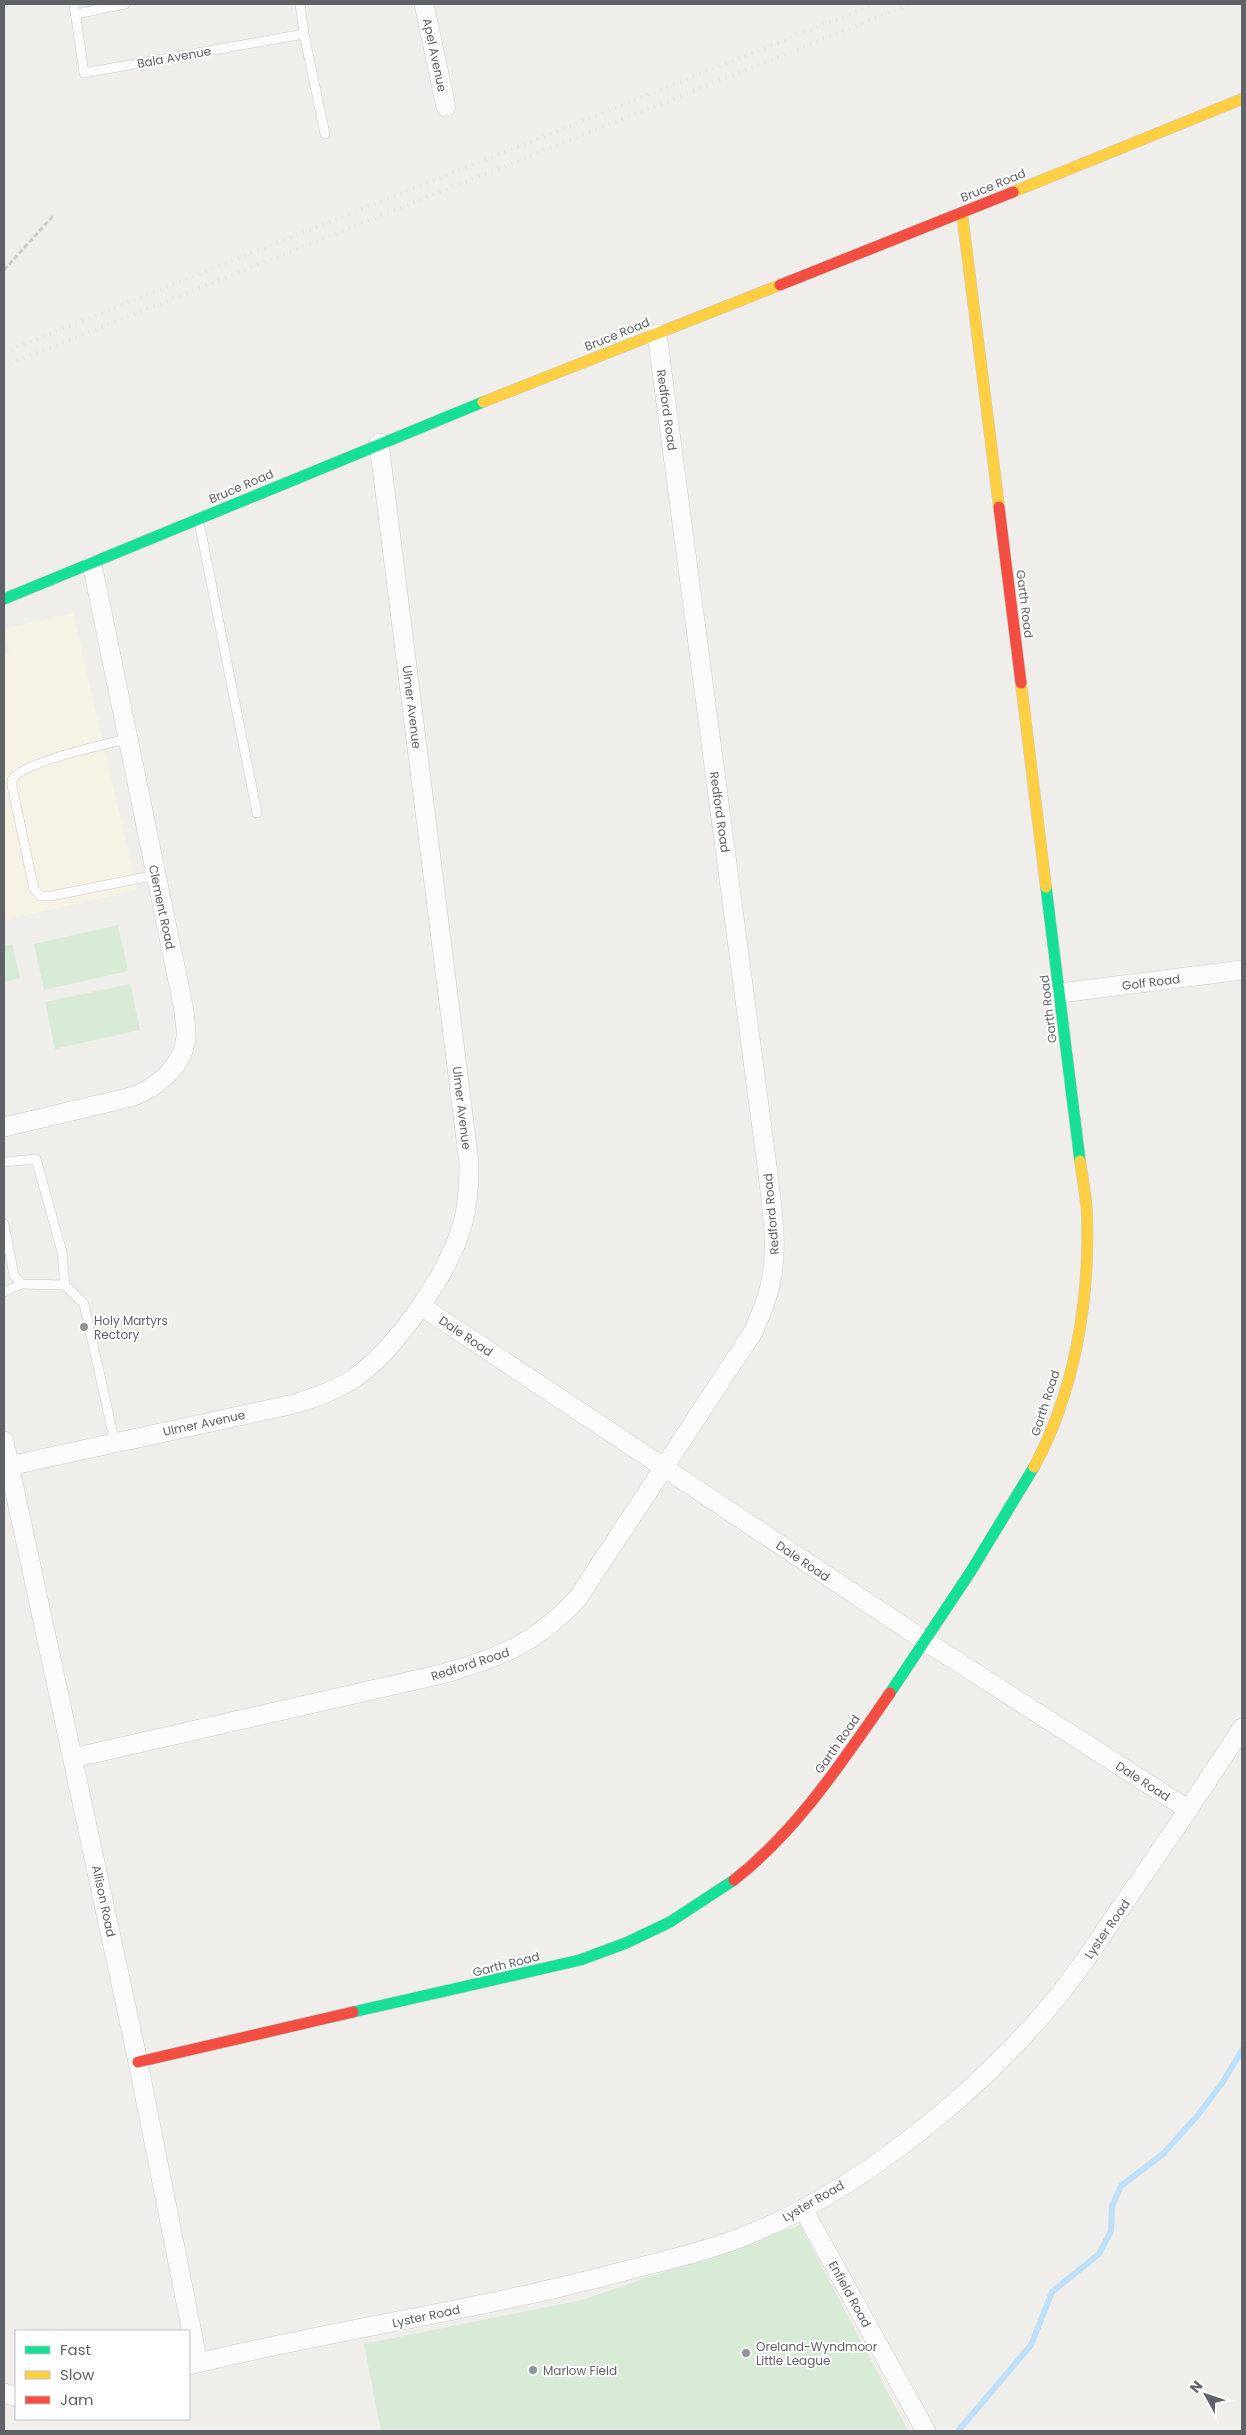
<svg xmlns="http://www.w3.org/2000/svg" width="1246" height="2435" font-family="Poppins,sans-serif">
  <rect width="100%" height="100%" fill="#efeeea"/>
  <!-- commercial -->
  <polygon fill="#f7f3e4" points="73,613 137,890 4,920 4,655 9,654 4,629"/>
  <!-- green -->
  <g fill="#d8ebd6">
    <polygon points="118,925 128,971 44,990 34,944"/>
    <polygon points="12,944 20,978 4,982 4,946"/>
    <polygon points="130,984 140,1030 55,1049 45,1002"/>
    <polygon points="800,2225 908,2431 381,2431 364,2344 582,2300"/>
  </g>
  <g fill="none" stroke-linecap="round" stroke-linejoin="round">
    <!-- stream -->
    <polyline stroke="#bfe0f9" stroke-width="6" points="958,2431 1031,2345 1052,2292 1099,2254 1111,2231 1112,2206 1121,2186 1163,2154 1198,2115 1223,2082 1242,2050"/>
    <!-- lane casing -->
    <g stroke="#cbcccc" stroke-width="10">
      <g id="lane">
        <polyline points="74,4 84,73 304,34 300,4"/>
        <polyline points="76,14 125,4"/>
        <polyline points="304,34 325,134"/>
        <polyline points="199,522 257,813"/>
        <path d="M128 739C105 744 22 762 12 780V786L34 889 40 896H51L156 875"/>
        <polyline points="4,1162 36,1159 62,1252 65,1285"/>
        <polyline points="4,1224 14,1275 21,1284 65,1285 84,1304 115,1443"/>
        <polyline points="4,1292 21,1284"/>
      </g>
    </g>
    <!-- street casing -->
    <g stroke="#cbcccc" stroke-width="20">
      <g id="street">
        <polyline points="424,4 446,107"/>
        <polyline points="1060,993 1242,970"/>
        <path d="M4 1127 131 1097C157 1088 183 1067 186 1037 187 1029 184 1019 184 1010L92 564"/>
        <polyline points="421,1306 925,1641 1189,1810"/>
        <polyline points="4,1441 138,2062 198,2363"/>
        <path d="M4 1467 294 1404C314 1398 335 1391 353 1379 394 1352 448 1274 462 1226 468 1206 469 1184 469 1163L379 443"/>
        <path d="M73 1758 442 1674C501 1657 535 1644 578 1598L753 1332C760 1316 768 1299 771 1281 778 1246 772 1209 768 1174L657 334"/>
        <polyline points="803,2209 926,2431"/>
        <path d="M189 2365C332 2330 479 2310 621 2272 665 2260 710 2251 752 2233 862 2188 979 2092 1054 2001 1079 1971 1100 1938 1122 1906 1163 1847 1203 1788 1242 1728"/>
        <polyline points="4,2393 16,2397"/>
      </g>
    </g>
    <!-- fast casing -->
    <g stroke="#cacacb" stroke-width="12">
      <g id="fast">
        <polyline points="4,599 483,402"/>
        <polyline points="1046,887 1080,1161"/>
        <polyline points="890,1693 971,1571 1034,1467"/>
        <polyline points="353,2012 580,1960 626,1943 670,1922 734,1880"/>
      </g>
    </g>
    <!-- slow casing -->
    <g stroke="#cacacb" stroke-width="12">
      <g id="slow">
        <polyline points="1013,192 1242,99"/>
        <polyline points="962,213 999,507"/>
        <polyline points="483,402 780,285"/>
        <polyline points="1021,683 1046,887"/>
        <path d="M1034 1467C1075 1391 1090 1300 1087 1214 1086 1197 1083 1179 1080 1161"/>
      </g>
    </g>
    <!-- jam casing -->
    <g stroke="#cacacb" stroke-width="12">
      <g id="jam">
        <polyline points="780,285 1013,192"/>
        <polyline points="999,507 1021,683"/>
        <path d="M734 1880C799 1829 843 1760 890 1693"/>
        <polyline points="138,2062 353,2012"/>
      </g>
    </g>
    <!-- path -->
    <polyline stroke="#cacfcc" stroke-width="3" stroke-dasharray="5 2.5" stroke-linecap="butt" points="4,270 53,216"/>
    <!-- lane -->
    <use href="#lane" stroke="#fdfcfc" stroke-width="9"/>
    <!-- street -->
    <use href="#street" stroke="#fdfcfc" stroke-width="19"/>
    <!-- fast -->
    <use href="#fast" stroke="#16e098" stroke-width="11"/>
    <!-- slow -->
    <use href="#slow" stroke="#ffcf43" stroke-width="11"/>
    <!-- jam -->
    <use href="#jam" stroke="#f24e42" stroke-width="11"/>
    <!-- rail -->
    <g stroke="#e4e4e4" stroke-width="4" stroke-dasharray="1 6" stroke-linecap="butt">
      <polyline points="4,352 875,4"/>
      <polyline points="4,366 911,4"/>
    </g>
  </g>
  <!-- markers -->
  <g fill="#919496" stroke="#fff" stroke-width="2">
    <circle cx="84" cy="1327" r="5"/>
    <circle cx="746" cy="2353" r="5"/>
    <circle cx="533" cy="2370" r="5"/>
  </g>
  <g text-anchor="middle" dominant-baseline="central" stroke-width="4" stroke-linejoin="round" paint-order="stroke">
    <!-- street labels -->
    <g font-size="12" fill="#5f6368" stroke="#fff">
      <text transform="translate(435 55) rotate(78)">Apel Avenue</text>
      <text transform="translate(174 57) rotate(-10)">Bala Avenue</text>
      <text transform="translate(993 185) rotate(-22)">Bruce Road</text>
      <text transform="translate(617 334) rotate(-22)">Bruce Road</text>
      <text transform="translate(667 410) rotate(82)">Redford Road</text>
      <text transform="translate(241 486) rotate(-23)">Bruce Road</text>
      <text transform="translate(1025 604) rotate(83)">Garth Road</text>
      <text transform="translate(412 707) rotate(83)">Ulmer Avenue</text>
      <text transform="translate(720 812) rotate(82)">Redford Road</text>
      <text transform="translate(162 907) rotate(78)">Clement Road</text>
      <text transform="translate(1151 982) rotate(-7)">Golf Road</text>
      <text transform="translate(1048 1009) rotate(-97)">Garth Road</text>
      <text transform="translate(462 1108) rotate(83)">Ulmer Avenue</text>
      <text transform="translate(771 1214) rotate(-95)">Redford Road</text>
      <text transform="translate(466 1336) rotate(34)">Dale Road</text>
      <text transform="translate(1045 1403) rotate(-72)">Garth Road</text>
      <text transform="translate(204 1423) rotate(-12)">Ulmer Avenue</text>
      <text transform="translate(803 1561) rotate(34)">Dale Road</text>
      <text transform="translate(470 1664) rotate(-18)">Redford Road</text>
      <text transform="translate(837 1744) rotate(-55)">Garth Road</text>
      <text transform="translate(1143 1781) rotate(33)">Dale Road</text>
      <text transform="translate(104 1901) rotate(78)">Allison Road</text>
      <text transform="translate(1107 1929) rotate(-55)">Lyster Road</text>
      <text transform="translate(506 1964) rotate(-14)">Garth Road</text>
      <text transform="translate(813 2201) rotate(-30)">Lyster Road</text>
      <text transform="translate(850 2294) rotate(61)">Enfield Road</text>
      <text transform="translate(426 2316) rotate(-12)">Lyster Road</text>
    </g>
    <!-- poi labels -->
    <g font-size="12" fill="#5f6368" stroke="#fff" text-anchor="start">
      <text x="94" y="1320">Holy Martyrs<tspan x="94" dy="14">Rectory</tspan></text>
      <text x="756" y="2346">Oreland-Wyndmoor<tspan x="756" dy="14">Little League</tspan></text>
      <text x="543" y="2370">Marlow Field</text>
    </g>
  </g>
  <!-- border -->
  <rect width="1246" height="2435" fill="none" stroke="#5f6368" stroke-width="10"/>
  <!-- legend -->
  <rect x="15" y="2330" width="175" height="90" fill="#ffffff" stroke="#bfc1c3"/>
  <rect x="25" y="2346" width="25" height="8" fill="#16e098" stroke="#bfc1c3"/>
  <text x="60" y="2355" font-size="15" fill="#5f6368">Fast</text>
  <rect x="25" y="2371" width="25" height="8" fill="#ffcf43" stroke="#bfc1c3"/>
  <text x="60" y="2380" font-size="15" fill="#5f6368">Slow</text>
  <rect x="25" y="2396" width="25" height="8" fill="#f24e42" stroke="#bfc1c3"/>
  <text x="60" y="2405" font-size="15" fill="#5f6368">Jam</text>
  <!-- north arrow -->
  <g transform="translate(1206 2395) rotate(310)" stroke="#ffffff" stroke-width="4" paint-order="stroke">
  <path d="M0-4L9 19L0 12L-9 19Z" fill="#5f6368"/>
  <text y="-8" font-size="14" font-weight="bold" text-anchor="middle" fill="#5f6368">N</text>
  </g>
</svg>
